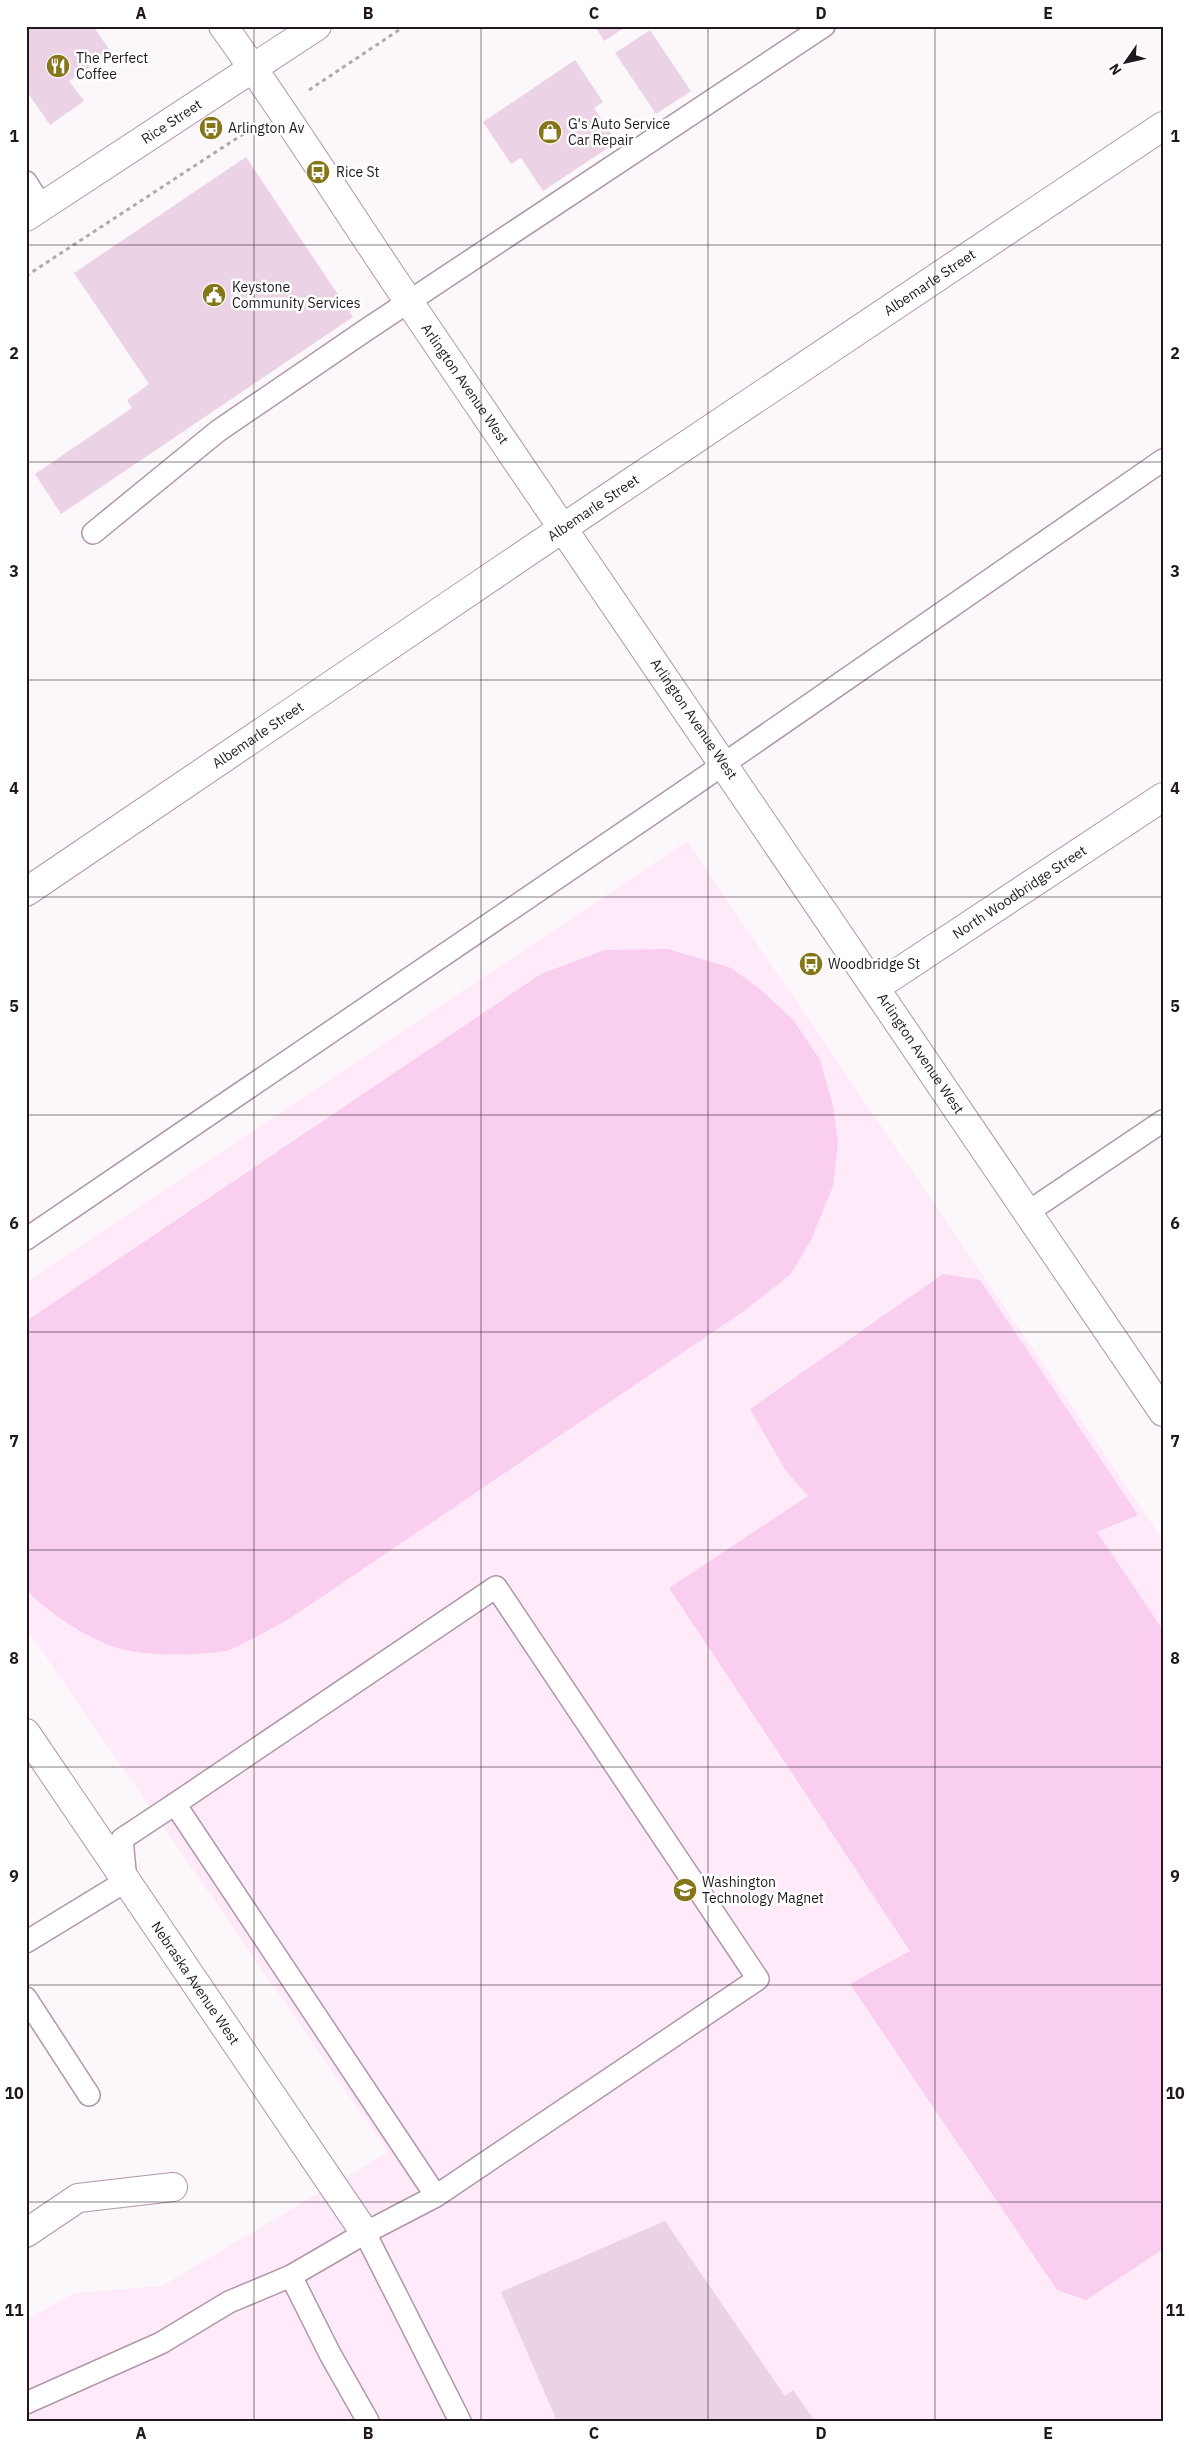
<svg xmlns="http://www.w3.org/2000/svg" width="1189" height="2447" font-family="'IBM Plex Sans',sans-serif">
  <rect width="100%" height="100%" fill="#fcf7fb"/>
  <!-- built -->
  <polygon fill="#feeaf8" points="687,841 1163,1540 1163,2421 26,2421 26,2320 74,2293 162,2286 388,2152 26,1628 26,1282"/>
  <!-- green -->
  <g fill="#f9ceee">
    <path d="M668 949 731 968 761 990 794 1021 820 1060 833 1106 838 1143 833 1186 811 1240 790 1275 741 1313 289 1619C275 1626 238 1648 225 1651 196 1656 150 1656 122 1649 92 1642 46 1612 26 1589V1323L28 1320 541 974 605 950Z"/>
    <polygon points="943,1274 980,1280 1138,1515 1097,1532 1163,1630 1163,2249 1086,2300 1057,2290 850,1984 910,1951 669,1588 808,1496 786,1471 750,1409"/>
  </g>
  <!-- building -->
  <g fill="#ecd2e5">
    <polygon points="26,26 93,26 111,52 69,81 84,101 50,125 26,90"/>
    <polygon points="595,26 627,26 604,41"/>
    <polygon points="650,30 691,91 656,114 615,53"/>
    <polygon points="575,60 603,102 594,108 617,142 543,191 521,158 511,164 483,122"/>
    <polygon points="246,157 353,317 61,514 35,474 132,408 127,400 149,384 74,273"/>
    <polygon points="665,2221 785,2396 793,2390 815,2421 557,2421 501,2292"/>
  </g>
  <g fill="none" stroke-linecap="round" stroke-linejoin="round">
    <!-- lane casing -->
    <g stroke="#b097a9" stroke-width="24">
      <g id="lane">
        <polyline points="26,182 42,207"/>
        <polyline points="93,533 218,431 366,330 824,26"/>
        <polyline points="1028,1212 1163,1121"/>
        <polyline points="26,1239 679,795 1163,460"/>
        <polyline points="26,1942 126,1881 122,1839 175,1804"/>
        <polyline points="26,1998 89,2095"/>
        <polyline points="365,2233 460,2421"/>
        <polyline points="291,2276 330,2354 368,2421"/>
        <polyline points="26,2403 161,2343 229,2302 291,2276 365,2233 436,2196 758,1979 496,1587 175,1804 436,2196"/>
      </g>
    </g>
    <!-- street casing -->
    <g stroke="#b097a9" stroke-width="30">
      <g id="street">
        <path id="s1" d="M26 892 603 501 1163 126"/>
        <path id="s2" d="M876 987 1163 797"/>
        <path id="s3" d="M26 1733 365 2233"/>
        <polyline points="26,2233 78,2198 173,2187"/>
      </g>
    </g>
    <!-- secondary casing -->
    <g stroke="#b097a9" stroke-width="30">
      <g id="secondary">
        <path id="s4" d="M223 26C289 117 348 213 411 305 664 672 913 1042 1163 1412"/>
        <path id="s5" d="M26 217 317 26"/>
      </g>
    </g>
    <!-- path -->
    <g stroke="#afa8ae" stroke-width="3" stroke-dasharray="4 4" stroke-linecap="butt">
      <polyline points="309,90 405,26"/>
      <polyline points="26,276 254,127"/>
    </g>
    <!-- lane -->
    <use href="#lane" stroke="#fff" stroke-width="21"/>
    <!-- street -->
    <use href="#street" stroke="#fff" stroke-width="28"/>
    <!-- secondary -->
    <use href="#secondary" stroke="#fff" stroke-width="28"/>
  </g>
  <!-- grid -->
  <path fill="none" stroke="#21181f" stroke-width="1" stroke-opacity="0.55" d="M254 26V2421M481 26V2421M708 26V2421M935 26V2421M26 245H1163M26 462H1163M26 680H1163M26 897H1163M26 1115H1163M26 1332H1163M26 1550H1163M26 1767H1163M26 1985H1163M26 2202H1163"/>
  <!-- icons -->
  <defs>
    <g id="restaurant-disc" transform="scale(1.25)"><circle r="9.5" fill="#86761a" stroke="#fff"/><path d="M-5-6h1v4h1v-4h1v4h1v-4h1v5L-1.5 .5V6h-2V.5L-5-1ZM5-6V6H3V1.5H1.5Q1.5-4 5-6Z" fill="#fff"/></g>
    <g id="bus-disc" transform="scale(1.25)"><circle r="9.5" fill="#86761a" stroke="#fff"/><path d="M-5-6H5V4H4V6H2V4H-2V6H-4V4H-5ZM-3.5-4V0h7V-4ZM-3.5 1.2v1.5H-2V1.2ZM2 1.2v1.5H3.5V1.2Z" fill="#fff"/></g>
    <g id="shop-disc" transform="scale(1.25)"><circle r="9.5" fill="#86761a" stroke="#fff"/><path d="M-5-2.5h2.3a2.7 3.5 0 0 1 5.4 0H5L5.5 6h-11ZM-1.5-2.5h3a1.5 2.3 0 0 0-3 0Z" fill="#fff"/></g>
    <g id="civic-disc" transform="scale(1.25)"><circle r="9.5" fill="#86761a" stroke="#fff"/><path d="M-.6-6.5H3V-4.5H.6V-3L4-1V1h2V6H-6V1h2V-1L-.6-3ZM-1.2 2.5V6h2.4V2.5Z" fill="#fff"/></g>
    <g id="school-disc" transform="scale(1.25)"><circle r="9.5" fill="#86761a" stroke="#fff"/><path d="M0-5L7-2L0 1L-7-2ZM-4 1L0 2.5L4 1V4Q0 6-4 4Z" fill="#fff"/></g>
  </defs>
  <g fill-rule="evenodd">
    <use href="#restaurant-disc" x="58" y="66"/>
    <use href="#bus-disc" x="211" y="128"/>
    <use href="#shop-disc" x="550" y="132"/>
    <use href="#bus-disc" x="318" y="172"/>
    <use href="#civic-disc" x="214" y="295"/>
    <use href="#bus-disc" x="811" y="964"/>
    <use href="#school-disc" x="685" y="1890"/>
  </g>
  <g text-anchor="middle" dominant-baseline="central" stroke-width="5" stroke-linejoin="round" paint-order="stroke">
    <!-- poi labels -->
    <g font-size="14" fill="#21181f" stroke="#fff" text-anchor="start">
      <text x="76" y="58">The Perfect<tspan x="76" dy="16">Coffee</tspan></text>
      <text x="568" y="124">G's Auto Service<tspan x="568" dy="16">Car Repair</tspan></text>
      <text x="228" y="128">Arlington Av</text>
      <text x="336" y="172">Rice St</text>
      <text x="232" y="287">Keystone<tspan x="232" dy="16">Community Services</tspan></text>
      <text x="828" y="964">Woodbridge St</text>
      <text x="702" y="1882">Washington<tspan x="702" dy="16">Technology Magnet</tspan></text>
    </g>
    <!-- street labels -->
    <g font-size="14" fill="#21181f" stroke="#fff">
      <text stroke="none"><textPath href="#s5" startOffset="174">Rice Street</textPath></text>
      <text stroke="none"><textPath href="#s1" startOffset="1090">Albemarle Street</textPath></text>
      <text stroke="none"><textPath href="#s4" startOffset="432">Arlington Avenue West</textPath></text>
      <text stroke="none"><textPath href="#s1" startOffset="685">Albemarle Street</textPath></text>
      <text stroke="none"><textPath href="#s4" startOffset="838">Arlington Avenue West</textPath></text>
      <text stroke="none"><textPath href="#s1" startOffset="280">Albemarle Street</textPath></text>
      <text stroke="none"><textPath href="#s2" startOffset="172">North Woodbridge Street</textPath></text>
      <text stroke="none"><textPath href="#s4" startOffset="1242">Arlington Avenue West</textPath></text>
      <text stroke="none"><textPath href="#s3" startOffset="302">Nebraska Avenue West</textPath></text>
    </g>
  </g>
  <!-- border -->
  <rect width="1189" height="2447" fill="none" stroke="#ffffff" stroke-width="55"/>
  <!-- north arrow -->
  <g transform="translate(1126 62) rotate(236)" stroke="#ffffff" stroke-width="4" paint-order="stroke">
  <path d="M0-4L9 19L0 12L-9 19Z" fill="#21181f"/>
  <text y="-8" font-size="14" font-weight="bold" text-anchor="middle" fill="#21181f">N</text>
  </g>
  <rect x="28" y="28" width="1134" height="2392" fill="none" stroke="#21181f" stroke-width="2"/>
  <g font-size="16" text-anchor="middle" font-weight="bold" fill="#21181f">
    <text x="141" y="19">A</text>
    <text x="368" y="19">B</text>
    <text x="594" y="19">C</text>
    <text x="821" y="19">D</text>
    <text x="1048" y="19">E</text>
    <text x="14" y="142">1</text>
    <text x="1175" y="142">1</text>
    <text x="14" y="359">2</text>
    <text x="1175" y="359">2</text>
    <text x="14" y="577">3</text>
    <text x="1175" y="577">3</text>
    <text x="14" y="794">4</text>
    <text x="1175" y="794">4</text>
    <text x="14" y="1012">5</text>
    <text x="1175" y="1012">5</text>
    <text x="14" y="1229">6</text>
    <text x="1175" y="1229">6</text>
    <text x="14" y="1447">7</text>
    <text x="1175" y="1447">7</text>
    <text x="14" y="1664">8</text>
    <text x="1175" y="1664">8</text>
    <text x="14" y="1882">9</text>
    <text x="1175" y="1882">9</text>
    <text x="14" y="2099">10</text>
    <text x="1175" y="2099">10</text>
    <text x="14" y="2316">11</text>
    <text x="1175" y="2316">11</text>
    <text x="141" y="2439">A</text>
    <text x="368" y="2439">B</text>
    <text x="594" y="2439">C</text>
    <text x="821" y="2439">D</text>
    <text x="1048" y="2439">E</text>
  </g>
</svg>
